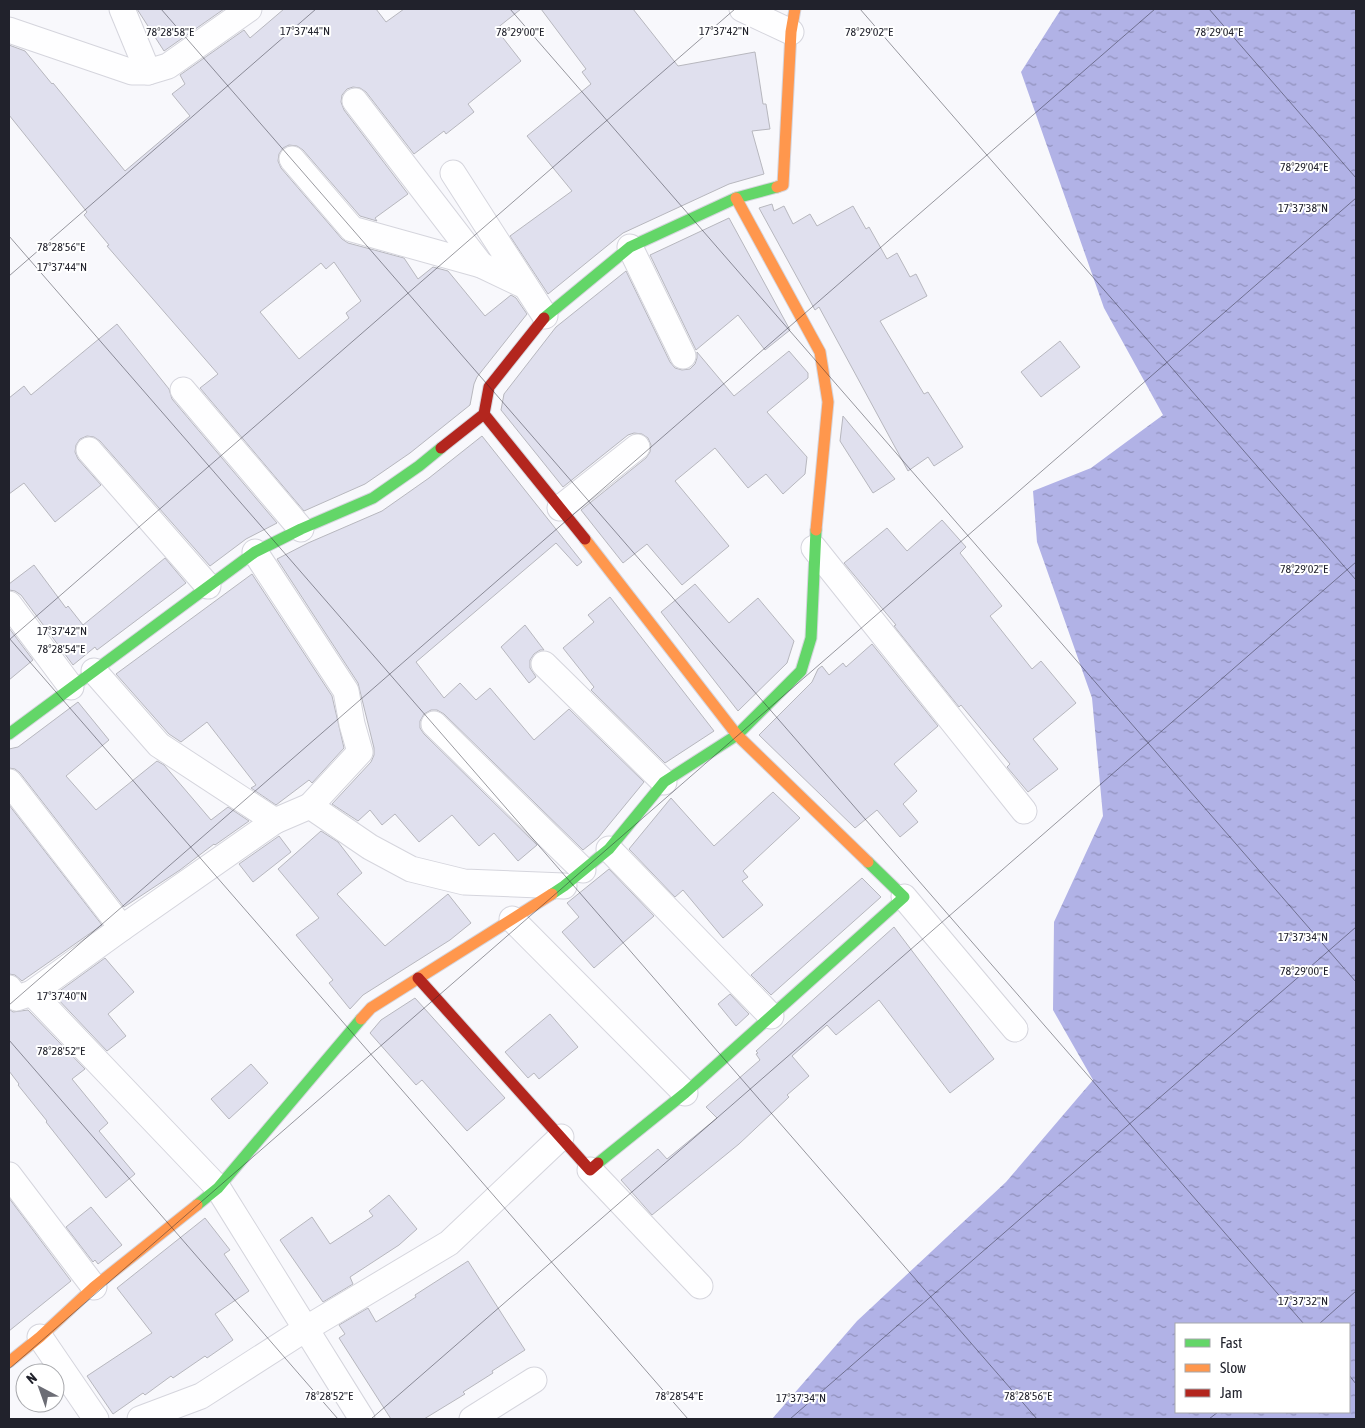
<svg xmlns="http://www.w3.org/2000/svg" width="1365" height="1428" font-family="'Asap Condensed',sans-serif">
  <defs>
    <pattern id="water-ripples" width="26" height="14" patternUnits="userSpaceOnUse" patternTransform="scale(1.25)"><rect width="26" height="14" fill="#b1b2e6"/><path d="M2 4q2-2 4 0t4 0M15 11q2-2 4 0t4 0" fill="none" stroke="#9090bb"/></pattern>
  </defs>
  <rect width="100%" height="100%" fill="#f8f8fc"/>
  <!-- water -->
  <path fill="url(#water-ripples)" fill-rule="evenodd" d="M1061 9 1356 10V1419H772L857 1321 1006 1182 1093 1080 1053 1010 1054 922 1103 816 1092 698 1037 542 1033 491 1091 468 1163 415 1104 308 1021 72ZM1176 1324H1349V1412H1176Z"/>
  <!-- building -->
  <g fill="#e0e0ee" stroke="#b7b7be" fill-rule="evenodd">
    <polygon points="137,9 224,9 164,51"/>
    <path d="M284 9H376L386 22 404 9H521L496 29 521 61 468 104 474 112 446 134 444 131 414 154 366 92 360 88 353 87 347 89 342 95 341 102 344 110 408 194 375 218 377 221 360 216 303 150 297 146 289 145 283 148 279 154 278 161 281 168 342 239 348 243 404 258 418 279 433 267 448 271 485 316 511 295 516 298 527 314 477 377 474 384 470 405 410 453 365 484 304 511 200 388 218 374 107 246 109 245 84 215 87 212 9 115V45L25 51 52 84 53 83 125 171 190 116 172 94 185 84 180 75 244 30 250 38ZM334 262 361 301 346 313 349 318 299 359 260 312 321 263 326 269Z"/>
    <polygon points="541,9 633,9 678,66 755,52 763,104 766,104 770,129 752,131 764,174 729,184 623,233 548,294 510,236 572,191 527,136 591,84 582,72 586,69"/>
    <polygon points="772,204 774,211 784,206 793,224 810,214 817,226 853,206 866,229 869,227 887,259 897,253 910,277 916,274 927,296 880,321 924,394 928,392 963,447 934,466 928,457 908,471 819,307 815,310 759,208"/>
    <polygon points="729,218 790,330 765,350 738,315 696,350 650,255"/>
    <polygon points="626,271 670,362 675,368 682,370 690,369 695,364 697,358 697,352 734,396 789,351 808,373 808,378 767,412 807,457 805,474 783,494 766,474 748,488 715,448 675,481 729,546 682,585 647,544 623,563 581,510 646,458 650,452 651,445 648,438 642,434 634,433 628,435 563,487 501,410 504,394 556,327"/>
    <polygon points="117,324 169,389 172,399 277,523 246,539 210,566 100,441 94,437 87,436 80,439 76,445 75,452 78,459 101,485 55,522 24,483 9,494 9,398 24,386 31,395"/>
    <polygon points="1060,341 1080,367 1041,397 1021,372"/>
    <polygon points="843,416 895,479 873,493 840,441"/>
    <polygon points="482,436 582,562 577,566 556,543 416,662 444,698 460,683 476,700 490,688 534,740 569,709 644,782 598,838 583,850 444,714 437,710 431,710 424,714 420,721 420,728 424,734 537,845 518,861 494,833 479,846 452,815 419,842 395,814 382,825 370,810 358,821 332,804 371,762 374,755 374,748 358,683 277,559 308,543 382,511 429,478"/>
    <polygon points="942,520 966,547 960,553 1002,606 990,616 1032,669 1041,661 1076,703 1033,739 1058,769 1028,792 1007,767 1010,764 961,705 959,707 894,626 896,625 844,563 887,528 907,551"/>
    <polygon points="165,558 186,583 97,650 95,647 73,665 21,595 15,591 9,590 9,584 34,565 66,608 68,606 83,625"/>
    <polygon points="252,574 332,696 344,748 312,783 309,780 276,805 251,788 256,785 207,722 181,742 169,734 116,674"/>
    <polygon points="695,584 729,623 758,598 794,641 787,663 738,711 661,612"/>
    <polygon points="610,597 714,731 665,763 591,690 594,687 563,648 594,622 588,615"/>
    <polygon points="525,625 544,650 540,650 534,654 530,660 530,668 536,677 529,683 501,647"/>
    <polygon points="9,628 33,660 9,680"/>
    <polygon points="872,644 938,726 894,764 917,791 903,804 918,822 900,837 877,810 855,828 759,735 812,682 818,669 822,666 829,675 843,663 846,667"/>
    <polygon points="78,702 109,740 66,776 96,810 157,761 164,765 211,820 228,807 249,821 215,845 214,844 180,870 124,907 20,773 15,769 9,768 9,749 18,747"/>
    <polygon points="773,792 800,818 743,871 748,877 742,881 763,905 723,938 683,890 675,897 629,849 671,798 714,846"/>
    <polygon points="9,805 102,925 22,981 15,975 9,974"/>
    <polygon points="321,831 338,842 362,873 337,894 385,946 448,894 471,923 450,940 363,995 350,1009 329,983 333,980 296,935 319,918 278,869"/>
    <polygon points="279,836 291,852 253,882 239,864"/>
    <polygon points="609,869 654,916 594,968 562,932 579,917 567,903"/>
    <polygon points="862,878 881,897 771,995 751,975"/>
    <polygon points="894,927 994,1059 950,1093 879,1000 836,1035 827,1025 792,1056 809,1076 787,1095 789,1097 739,1144 652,1215 621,1180 658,1149 667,1159 717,1118 706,1107 760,1060 756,1054 758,1053 756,1051"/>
    <polygon points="105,958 134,992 108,1014 126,1036 107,1051 54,995"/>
    <polygon points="730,994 749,1014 736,1026 718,1004"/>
    <polygon points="415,998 505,1098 467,1131 422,1080 416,1085 370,1033 381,1020"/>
    <polygon points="9,1009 13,1012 28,1010 85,1069 72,1079 108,1123 99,1131 135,1174 106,1198 46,1122 47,1121 18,1085 19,1084 9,1071"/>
    <polygon points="550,1014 578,1047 539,1079 534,1073 528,1078 505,1052"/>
    <polygon points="251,1064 268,1083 229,1119 211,1099"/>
    <polygon points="389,1195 417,1229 399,1245 350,1277 353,1284 323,1302 280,1240 312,1217 330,1244 373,1216 369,1211"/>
    <polygon points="9,1198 71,1281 9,1331"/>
    <polygon points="91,1207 122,1245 98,1264 95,1260 93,1262 66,1227"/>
    <polygon points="205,1218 230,1250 224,1254 249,1291 215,1314 233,1340 207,1358 205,1356 173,1378 171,1376 145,1395 143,1393 113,1414 87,1376 152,1333 117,1288"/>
    <polygon points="468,1261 525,1350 492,1371 493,1373 463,1392 465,1394 424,1419 391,1419 339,1338 345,1334 339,1325 368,1308 376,1322 416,1297 415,1295"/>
  </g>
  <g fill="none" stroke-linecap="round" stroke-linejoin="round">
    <!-- street casing -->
    <g stroke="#d5d5dd" stroke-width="27">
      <g id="street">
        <polyline points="122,9 148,72"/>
        <polyline points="742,9 791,32"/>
        <polyline points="9,30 132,72 148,72 168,66 249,9"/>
        <polyline points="355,101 481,265"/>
        <polyline points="292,159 352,229 481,265 525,286"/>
        <polyline points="453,173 545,316"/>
        <polyline points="630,247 683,356"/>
        <polyline points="183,390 301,529"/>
        <polyline points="89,450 208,586"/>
        <polyline points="560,508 637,447"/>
        <polyline points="814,548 1024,811"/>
        <polyline points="255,552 346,691 352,724 360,752 310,806"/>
        <polyline points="9,604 71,687"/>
        <polyline points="544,664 664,782"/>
        <polyline points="94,671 159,745 275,821 310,806 370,847 411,869 464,882 564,886"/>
        <polyline points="434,724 583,870"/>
        <polyline points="9,782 122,928"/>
        <polyline points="609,849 771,1016"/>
        <polyline points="904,897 1015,1029"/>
        <polyline points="512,919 685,1093"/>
        <polyline points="9,988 17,998 32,993 122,928 275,821"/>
        <polyline points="32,993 218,1188 362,1419"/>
        <polyline points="590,1170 700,1286"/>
        <polyline points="9,1175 94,1287"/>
        <polyline points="40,1337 96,1419"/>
        <polyline points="140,1419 201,1396 307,1328 449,1243 561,1137"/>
        <polyline points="472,1419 534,1380"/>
      </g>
    </g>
    <!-- fast casing -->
    <g stroke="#d5d5dd" stroke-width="13">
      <g id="fast">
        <polyline points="544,318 630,247 736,198 777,187"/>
        <polyline points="9,734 255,552 301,529 373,498 419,466 441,448"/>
        <polyline points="552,894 564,886 609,849 664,782 737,735 801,671 811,638 816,530"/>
        <polyline points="598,1163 685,1093 904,897 868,862"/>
        <polyline points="197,1205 218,1188 361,1019"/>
      </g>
    </g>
    <!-- slow casing -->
    <g stroke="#d5d5dd" stroke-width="13">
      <g id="slow">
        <polyline points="777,187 783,185 791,32 795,9"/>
        <polyline points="736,198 820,352 828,402 816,530"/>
        <polyline points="585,539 737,735 868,862"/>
        <polyline points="361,1019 371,1008 552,894"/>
        <polyline points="9,1362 40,1337 94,1287 197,1205"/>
      </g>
    </g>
    <!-- jam casing -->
    <g stroke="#d5d5dd" stroke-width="13">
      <g id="jam">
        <polyline points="484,414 585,539"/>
        <polyline points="441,448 484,414 489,387 544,318"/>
        <polyline points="418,978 590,1170 598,1163"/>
      </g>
    </g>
    <!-- street -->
    <use href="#street" stroke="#fefeff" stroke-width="25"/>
    <!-- fast -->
    <use href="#fast" stroke="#63d668" stroke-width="11"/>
    <!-- slow -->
    <use href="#slow" stroke="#ff974d" stroke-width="11"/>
    <!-- jam -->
    <use href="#jam" stroke="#b3261e" stroke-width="11"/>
  </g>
  <!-- ticks -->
  <path fill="none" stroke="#21222c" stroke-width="1" stroke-opacity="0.45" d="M161 9 1304 1324M510 9 1356 982M860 9 1356 580M1209 9 1356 178M9 236 1037 1419M9 276 316 9M9 638 688 1419M9 640 735 9M9 1005 1155 9M9 1040 338 1419M1319 1324 1356 1291M9 1369 1356 198M1349 1375 1356 1384M371 1419 1356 562M790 1419 1356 927M1209 1419 1218 1412"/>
  <g font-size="12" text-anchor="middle" fill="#21222c" stroke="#fff" stroke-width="4" stroke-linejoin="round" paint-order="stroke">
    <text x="305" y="35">17°37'44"N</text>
    <text x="724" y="35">17°37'42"N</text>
    <text x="170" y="36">78°28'58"E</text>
    <text x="520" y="36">78°29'00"E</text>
    <text x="869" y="36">78°29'02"E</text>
    <text x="1219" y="36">78°29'04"E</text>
    <text x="1304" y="171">78°29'04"E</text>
    <text x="1303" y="212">17°37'38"N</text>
    <text x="61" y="251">78°28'56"E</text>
    <text x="62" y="271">17°37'44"N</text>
    <text x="1304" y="573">78°29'02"E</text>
    <text x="62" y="635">17°37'42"N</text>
    <text x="61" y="653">78°28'54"E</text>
    <text x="1303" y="941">17°37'34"N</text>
    <text x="1304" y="975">78°29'00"E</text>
    <text x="62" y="1000">17°37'40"N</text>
    <text x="61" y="1055">78°28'52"E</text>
    <text x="1303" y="1305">17°37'32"N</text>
    <text x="329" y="1400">78°28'52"E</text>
    <text x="679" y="1400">78°28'54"E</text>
    <text x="1028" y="1400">78°28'56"E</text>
    <text x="801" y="1402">17°37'34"N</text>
  </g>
  <!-- border -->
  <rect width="1365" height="1428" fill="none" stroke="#21222c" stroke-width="20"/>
  <!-- legend -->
  <rect x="1175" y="1323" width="175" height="90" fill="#ffffff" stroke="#a6a7ab"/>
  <rect x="1185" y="1339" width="25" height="8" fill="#63d668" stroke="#a6a7ab"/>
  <text x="1220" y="1348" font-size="15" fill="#21222c">Fast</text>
  <rect x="1185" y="1364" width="25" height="8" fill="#ff974d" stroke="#a6a7ab"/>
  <text x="1220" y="1373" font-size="15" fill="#21222c">Slow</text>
  <rect x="1185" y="1389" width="25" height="8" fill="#b3261e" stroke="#a6a7ab"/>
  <text x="1220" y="1398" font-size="15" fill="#21222c">Jam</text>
  <!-- north arrow -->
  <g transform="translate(40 1388) rotate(319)"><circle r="24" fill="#ffffff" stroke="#a6a7ab"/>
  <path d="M0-4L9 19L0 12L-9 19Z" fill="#6c6d75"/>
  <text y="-8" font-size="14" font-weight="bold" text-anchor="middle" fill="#21222c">N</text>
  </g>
</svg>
